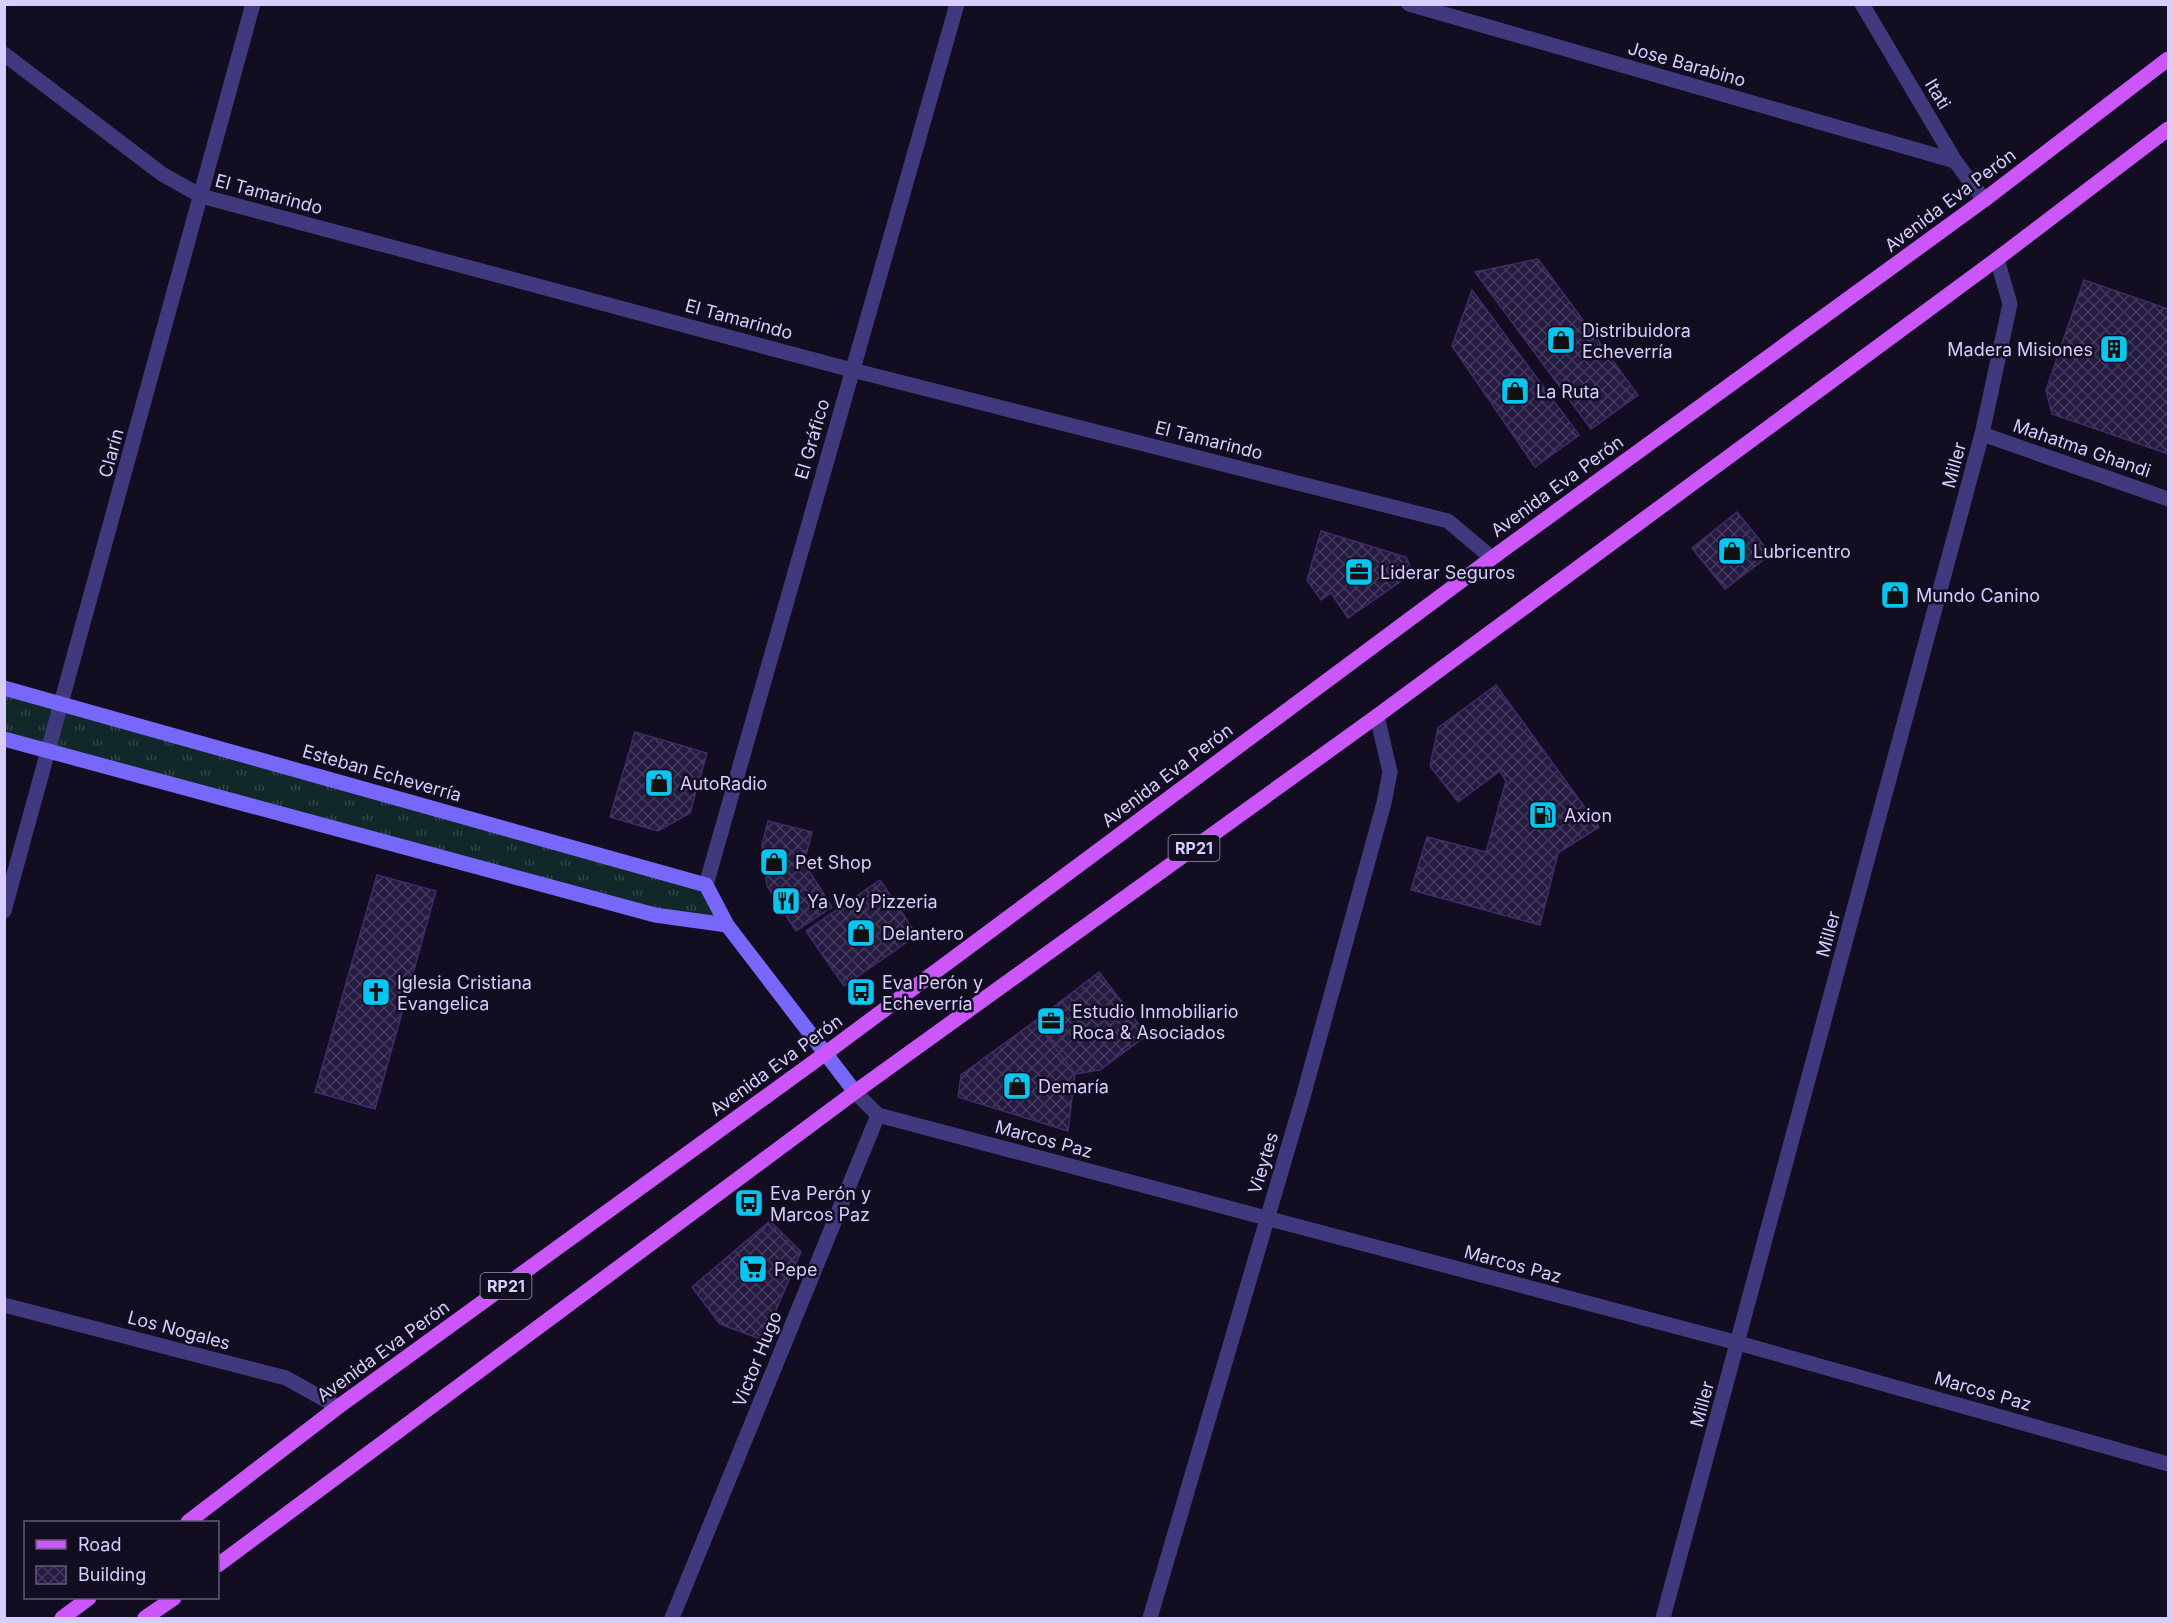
<svg xmlns="http://www.w3.org/2000/svg" width="2173" height="1623" font-family="Inter,sans-serif">
  <defs>
    <pattern id="grass-tufts" width="24" height="20" patternUnits="userSpaceOnUse" patternTransform="scale(1.5)"><rect width="24" height="20" fill="#102829"/><path d="M3 7l-1-3M5 7V3M7 7l1-3M15 17l-1-3M17 17v-4M19 17l1-3" fill="none" stroke="#324649"/></pattern>
    <pattern id="building-cross-hatch" width="8" height="8" patternUnits="userSpaceOnUse" patternTransform="scale(1.5)"><rect width="8" height="8" fill="#251a40"/><path d="M0 0l8 8M0 8l8-8" fill="none" stroke="#443a5d"/></pattern>
  </defs>
  <rect width="100%" height="100%" fill="#120d20"/>
  <!-- grass -->
  <polygon fill="url(#grass-tufts)" points="4,688 706,885 727,925 655,915 5,739"/>
  <!-- building -->
  <g fill="url(#building-cross-hatch)" stroke="#3e2c6b" stroke-width="1.5">
    <polygon points="1538,259 1638,395 1591,429 1475,272"/>
    <polygon points="2084,280 2168,309 2168,454 2052,414 2046,390"/>
    <polygon points="1472,290 1579,435 1535,467 1452,346"/>
    <polygon points="1737,512 1771,554 1725,589 1692,548"/>
    <polygon points="1321,531 1406,557 1411,568 1407,577 1348,618 1331,593 1321,600 1307,580"/>
    <polygon points="1496,685 1599,827 1558,853 1540,925 1411,890 1427,837 1486,852 1506,781 1500,771 1458,802 1430,766 1438,728"/>
    <polygon points="635,732 707,753 690,813 658,831 610,817"/>
    <polygon points="768,821 812,832 804,863 832,907 796,931 767,886 762,845"/>
    <polygon points="377,875 436,891 375,1109 315,1092"/>
    <polygon points="880,880 917,935 844,986 806,931"/>
    <polygon points="1099,972 1147,1035 1100,1070 1075,1074 1035,1021"/>
    <polygon points="1035,1021 1075,1074 1068,1131 958,1097 961,1075"/>
    <polygon points="770,1221 801,1252 763,1340 720,1324 692,1287"/>
  </g>
  <g fill="none" stroke-linecap="round" stroke-linejoin="round">
    <!-- minor -->
    <g stroke="#41397d" stroke-width="15">
      <polyline points="1409,4 1955,161"/>
      <polyline points="1862,4 1955,161 1984,200"/>
      <polyline points="4,54 162,174 201,196 852,370 1448,521 1492,558"/>
      <polyline points="1982,434 2168,499"/>
      <polyline points="706,885 957,4"/>
      <polyline points="4,911 253,4"/>
      <polyline points="4,1305 286,1378 338,1407"/>
      <polyline points="672,1618 878,1115"/>
      <polyline points="1150,1618 1303,1097 1384,803 1390,772 1377,716"/>
      <polyline points="1663,1618 1982,434 2010,304 1997,259"/>
    </g>
    <!-- tertiary -->
    <polyline stroke="#41397d" stroke-width="15" points="855,1092 878,1115 1738,1343 2168,1464"/>
    <!-- secondary -->
    <g stroke="#7767fb" stroke-width="15">
      <polyline points="4,688 706,885 727,925 855,1092"/>
      <polyline points="4,739 655,915 727,925"/>
    </g>
    <!-- primary -->
    <g stroke="#cb57fb" stroke-width="15">
      <polyline points="188,1522 338,1407 826,1053 1492,558 1984,200 2168,59"/>
      <polyline points="218,1565 855,1092 1377,716 1997,259 2168,129"/>
      <polyline points="62,1618 89,1598"/>
      <polyline points="145,1618 174,1598"/>
    </g>
  </g>
  <!-- icons -->
  <defs>
    <g id="shop-square" transform="scale(1.5)"><rect x="-9" y="-9" width="18" height="18" rx="4" fill="#06c6f1" stroke="#120d20"/><path d="M-5-2.5h2.3a2.7 3.5 0 0 1 5.4 0H5L5.5 6h-11ZM-1.5-2.5h3a1.5 2.3 0 0 0-3 0Z" fill="#111"/></g>
    <g id="building-square" transform="scale(1.5)"><rect x="-9" y="-9" width="18" height="18" rx="4" fill="#06c6f1" stroke="#120d20"/><path d="M-4-6H4V6H1V3H-1V6H-4ZM-2.5-4.3h1.7v1.8h-1.7ZM.8-4.3h1.7v1.8H.8ZM-2.5-1h1.7V.8h-1.7ZM.8-1h1.7V.8H.8Z" fill="#111"/></g>
    <g id="office-square" transform="scale(1.5)"><rect x="-9" y="-9" width="18" height="18" rx="4" fill="#06c6f1" stroke="#120d20"/><path d="M-6-3h4V-5.5h4V-3h4V5H-6ZM-1-4.5V-3h2v-1.5ZM-6 0V1H6V0Z" fill="#111"/></g>
    <g id="fuel-square" transform="scale(1.5)"><rect x="-9" y="-9" width="18" height="18" rx="4" fill="#06c6f1" stroke="#120d20"/><path d="M-5.5-6h7V0h2V4h1.3V-2.5L3-4.5l.8-.8L6-3V5H2.5V1h-1V6h-7ZM-4.2-4.7v3.2H.2V-4.7Z" fill="#111"/></g>
    <g id="restaurant-square" transform="scale(1.5)"><rect x="-9" y="-9" width="18" height="18" rx="4" fill="#06c6f1" stroke="#120d20"/><path d="M-5-6h1v4h1v-4h1v4h1v-4h1v5L-1.5 .5V6h-2V.5L-5-1ZM5-6V6H3V1.5H1.5Q1.5-4 5-6Z" fill="#111"/></g>
    <g id="church-square" transform="scale(1.5)"><rect x="-9" y="-9" width="18" height="18" rx="4" fill="#06c6f1" stroke="#120d20"/><path d="M-1.2-6h2.4v3.5h3.3v2.4h-3.3V6h-2.4V-.1h-3.3v-2.4h3.3Z" fill="#111"/></g>
    <g id="bus-square" transform="scale(1.5)"><rect x="-9" y="-9" width="18" height="18" rx="4" fill="#06c6f1" stroke="#120d20"/><path d="M-5-6H5V4H4V6H2V4H-2V6H-4V4H-5ZM-3.5-4V0h7V-4ZM-3.5 1.2v1.5H-2V1.2ZM2 1.2v1.5H3.5V1.2Z" fill="#111"/></g>
    <g id="supermarket-square" transform="scale(1.5)"><rect x="-9" y="-9" width="18" height="18" rx="4" fill="#06c6f1" stroke="#120d20"/><path d="M-6-5.5h2.5l.6 2H6L4.5 2H-2.5L-4.4-4H-6ZM-1.5 3.2a1.3 1.3 0 1 0 .1 0ZM3 3.2a1.3 1.3 0 1 0 .1 0Z" fill="#111"/></g>
  </defs>
  <g fill-rule="evenodd">
    <use href="#shop-square" x="1561" y="340"/>
    <use href="#building-square" x="2114" y="349"/>
    <use href="#shop-square" x="1515" y="391"/>
    <use href="#shop-square" x="1732" y="551"/>
    <use href="#office-square" x="1359" y="572"/>
    <use href="#shop-square" x="1895" y="595"/>
    <use href="#shop-square" x="659" y="783"/>
    <use href="#fuel-square" x="1543" y="815"/>
    <use href="#shop-square" x="774" y="862"/>
    <use href="#restaurant-square" x="786" y="901"/>
    <use href="#shop-square" x="861" y="933"/>
    <use href="#church-square" x="376" y="992"/>
    <use href="#bus-square" x="861" y="992"/>
    <use href="#office-square" x="1051" y="1021"/>
    <use href="#shop-square" x="1017" y="1086"/>
    <use href="#bus-square" x="749" y="1203"/>
    <use href="#supermarket-square" x="753" y="1269"/>
  </g>
  <g text-anchor="middle" dominant-baseline="central" stroke-width="5" stroke-linejoin="round" paint-order="stroke">
    <!-- shield labels -->
    <g fill="#120d20" stroke="#9c93bb" stroke-width="1.5">
      <rect x="1168.5" y="835" width="51" height="26" rx="4.5"/>
      <rect x="480.5" y="1273" width="51" height="26" rx="4.5"/>
    </g>
    <g font-size="16" font-weight="bold" fill="#d7cdfe">
      <text x="1194" y="848">RP21</text>
      <text x="506" y="1286">RP21</text>
    </g>
    <!-- street labels -->
    <g font-size="18" fill="#d7cdfe" stroke="#120d20">
      <text transform="translate(1687 64) rotate(16)">Jose Barabino</text>
      <text transform="translate(1938 94) rotate(59)">Itati</text>
      <text transform="translate(269 194) rotate(15)">El Tamarindo</text>
      <text transform="translate(1950 200) rotate(-37)">Avenida Eva Perón</text>
      <text transform="translate(739 319) rotate(15)">El Tamarindo</text>
      <text transform="translate(812 439) rotate(-74)">El Gráfico</text>
      <text transform="translate(1209 440) rotate(14)">El Tamarindo</text>
      <text transform="translate(2082 448) rotate(19)">Mahatma Ghandi</text>
      <text transform="translate(111 453) rotate(-75)">Clarín</text>
      <text transform="translate(1954 465) rotate(-75)">Miller</text>
      <text transform="translate(1557 486) rotate(-36)">Avenida Eva Perón</text>
      <text transform="translate(382 773) rotate(16)">Esteban Echeverría</text>
      <text transform="translate(1167 775) rotate(-37)">Avenida Eva Perón</text>
      <text transform="translate(1828 934) rotate(-75)">Miller</text>
      <text transform="translate(776 1065) rotate(-36)">Avenida Eva Perón</text>
      <text transform="translate(1044 1139) rotate(15)">Marcos Paz</text>
      <text transform="translate(1263 1163) rotate(-73)">Vieytes</text>
      <text transform="translate(1513 1264) rotate(15)">Marcos Paz</text>
      <text transform="translate(179 1330) rotate(15)">Los Nogales</text>
      <text transform="translate(383 1351) rotate(-36)">Avenida Eva Perón</text>
      <text transform="translate(757 1359) rotate(-68)">Victor Hugo</text>
      <text transform="translate(1983 1391) rotate(16)">Marcos Paz</text>
      <text transform="translate(1702 1404) rotate(-75)">Miller</text>
    </g>
    <!-- poi labels -->
    <g font-size="18" fill="#d7cdfe" stroke="#120d20" text-anchor="start">
      <text x="1582" y="330">Distribuidora<tspan x="1582" dy="21">Echeverría</tspan></text>
      <text x="2093" y="349" text-anchor="end">Madera Misiones</text>
      <text x="1536" y="391">La Ruta</text>
      <text x="1753" y="551">Lubricentro</text>
      <text x="1380" y="572">Liderar Seguros</text>
      <text x="1916" y="595">Mundo Canino</text>
      <text x="680" y="783">AutoRadio</text>
      <text x="1564" y="815">Axion</text>
      <text x="795" y="862">Pet Shop</text>
      <text x="807" y="901">Ya Voy Pizzeria</text>
      <text x="882" y="933">Delantero</text>
      <text x="397" y="982">Iglesia Cristiana<tspan x="397" dy="21">Evangelica</tspan></text>
      <text x="882" y="982">Eva Perón y<tspan x="882" dy="21">Echeverría</tspan></text>
      <text x="1072" y="1011">Estudio Inmobiliario<tspan x="1072" dy="21">Roca &amp; Asociados</tspan></text>
      <text x="1038" y="1086">Demaría</text>
      <text x="770" y="1193">Eva Perón y<tspan x="770" dy="21">Marcos Paz</tspan></text>
      <text x="774" y="1269">Pepe</text>
    </g>
  </g>
  <!-- border -->
  <rect width="2173" height="1623" fill="none" stroke="#d7cdfe" stroke-width="12"/>
  <!-- legend -->
  <rect x="24" y="1521" width="195" height="78" fill="#120d20" stroke="#615a79" stroke-width="1.5"/>
  <rect x="36" y="1540" width="30" height="9" fill="#cb57fb" stroke="#615a79" stroke-width="1.5"/>
  <text x="78" y="1551" font-size="18" fill="#d7cdfe">Road</text>
  <rect x="36" y="1566" width="30" height="18" fill="url(#building-cross-hatch)" stroke="#615a79" stroke-width="1.5"/>
  <text x="78" y="1581" font-size="18" fill="#d7cdfe">Building</text>
</svg>
